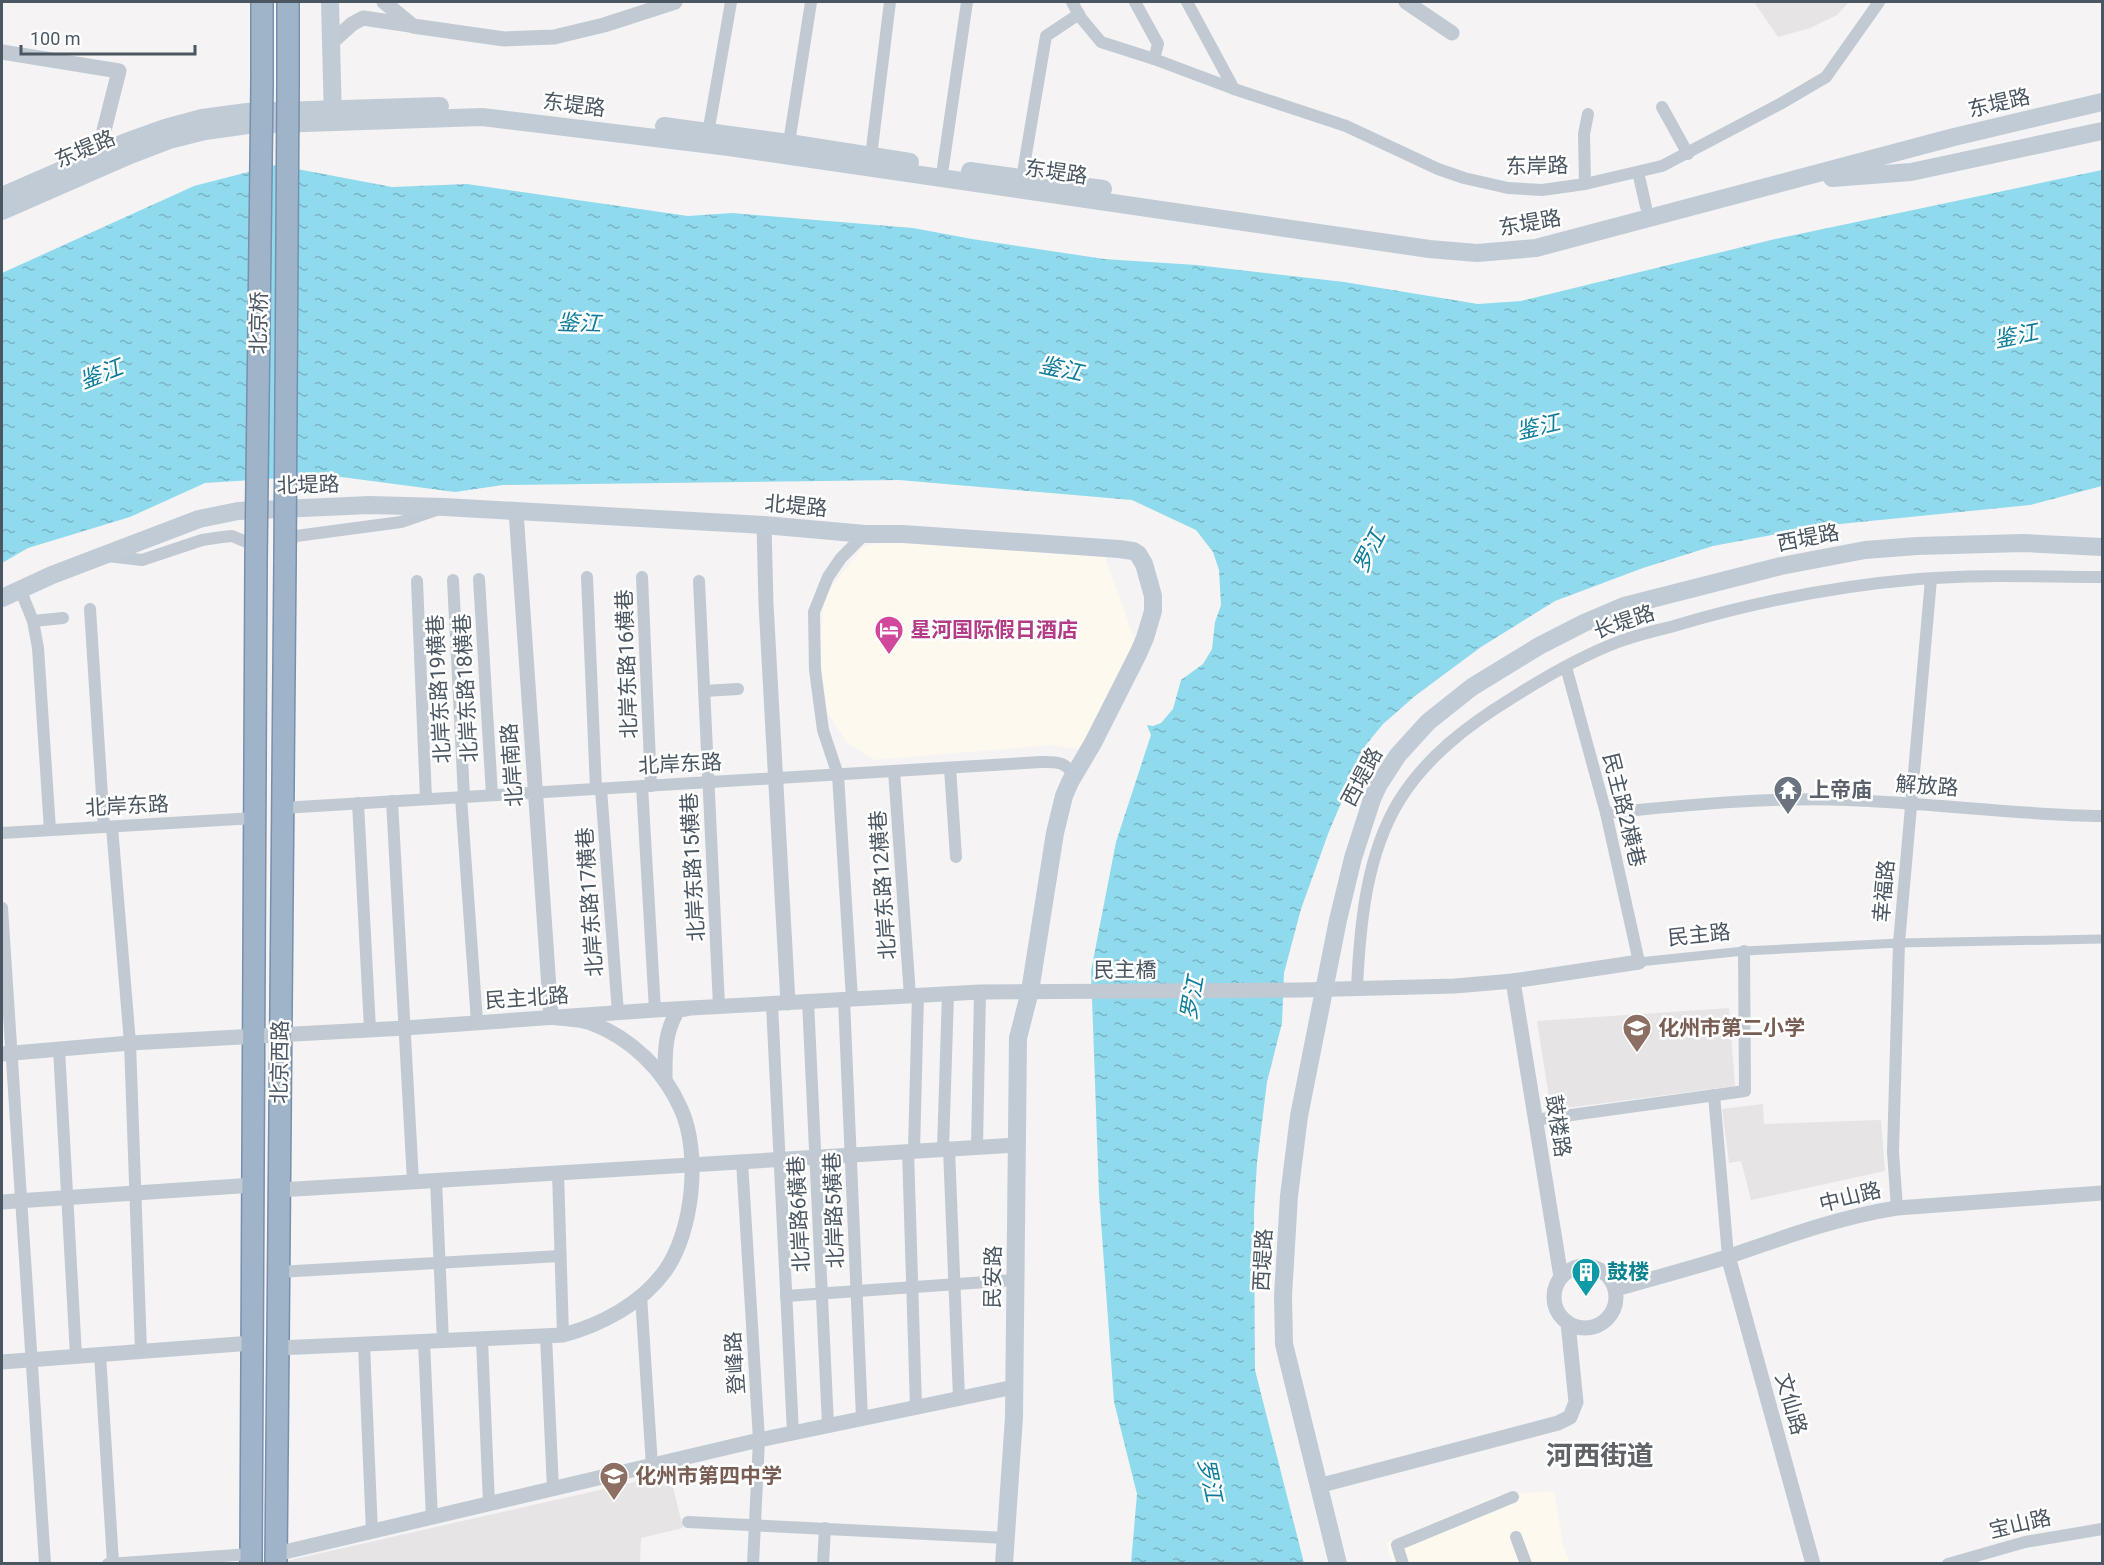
<svg xmlns="http://www.w3.org/2000/svg" width="2104" height="1565" font-family="Roboto,'Noto Sans SC',sans-serif">
  <defs>
    <pattern id="water-ripples" width="26" height="14" patternUnits="userSpaceOnUse" patternTransform="scale(1.5)"><rect width="26" height="14" fill="#90daee"/><path d="M2 4q2-2 4 0t4 0M15 11q2-2 4 0t4 0" fill="none" stroke="#78b4c4"/></pattern>
  </defs>
  <rect width="100%" height="100%" fill="#f5f3f3"/>
  <!-- commercial -->
  <g fill="#fdf9ef">
    <polygon points="901,537 1105,557 1135,641 1079,749 1050,745 875,760 848,744 827,712 819,646 825,595 863,547"/>
    <polygon points="1554,1491 1563,1545 1570,1563 1393,1563 1386,1543 1499,1495"/>
  </g>
  <!-- education -->
  <g fill="#e6e4e5">
    <polygon points="1754,2 1849,2 1837,15 1810,28 1778,37"/>
    <polygon points="1729,1008 1735,1086 1551,1110 1537,1021"/>
    <polygon points="1763,1104 1764,1124 1881,1120 1885,1171 1751,1200 1741,1161 1729,1163 1722,1109"/>
    <polygon points="670,1474 683,1528 641,1538 640,1563 286,1564 286,1561"/>
  </g>
  <!-- water -->
  <polygon fill="url(#water-ripples)" points="276,165 392,187 467,184 688,216 732,213 913,228 972,239 1104,259 1196,265 1344,282 1478,304 1521,301 1771,240 2102,170 2102,486 2030,505 1820,526 1713,546 1643,568 1555,601 1481,647 1415,696 1383,724 1365,746 1328,834 1301,909 1284,973 1282,1023 1267,1082 1257,1163 1254,1212 1255,1370 1304,1563 1131,1563 1137,1494 1114,1402 1099,1194 1091,971 1116,842 1151,735 1147,725 1153,726 1161,723 1173,709 1181,680 1203,664 1212,649 1215,622 1221,605 1219,570 1213,552 1196,530 1132,500 899,480 503,485 455,492 326,475 205,483 130,517 28,548 2,563 2,273 194,186"/>
  <g fill="none" stroke-linecap="round" stroke-linejoin="round">
    <!-- trunk casing -->
    <g stroke="#7690ad" stroke-width="24">
      <g id="trunk">
        <polyline points="262,2 262,84"/>
        <polyline points="288,2 288,85"/>
        <polyline points="251,1564 256,561"/>
        <polyline points="276,1564 285,560"/>
      </g>
    </g>
    <!-- pedestrian -->
    <polyline stroke="#c1cad2" stroke-width="9" points="1639,962 1744,951 1899,943 2102,939"/>
    <!-- minor -->
    <g stroke="#c1cad2" stroke-width="12">
      <polyline points="1072,2 1081,18 1101,42 1154,59 1234,89 1346,126 1438,169 1464,178 1508,188 1542,190 1585,184 1662,166 1780,104 1826,77 1879,2"/>
      <polyline points="1135,2 1158,44 1154,59"/>
      <polyline points="1187,2 1234,89"/>
      <polyline points="1662,107 1688,154"/>
      <polyline points="707,139 731,2"/>
      <polyline points="788,149 811,2"/>
      <polyline points="871,156 890,2"/>
      <polyline points="943,167 967,2"/>
      <polyline points="1638,172 1646,207"/>
      <polyline points="1022,178 1046,36 1079,14"/>
      <polyline points="1585,184 1584,134 1588,114"/>
      <polyline points="286,545 296,536 401,522 436,510"/>
      <polyline points="108,556 142,560 202,540 222,537 232,536 256,546"/>
      <polyline points="587,577 596,789"/>
      <polyline points="642,577 651,786"/>
      <polyline points="479,579 492,795"/>
      <polyline points="453,580 464,797"/>
      <polyline points="417,581 426,799"/>
      <polyline points="699,581 719,1006"/>
      <polyline points="20,589 33,621 63,618"/>
      <polyline points="90,609 104,827"/>
      <polyline points="33,621 38,648 50,830"/>
      <polyline points="1566,667 1606,813 1639,962"/>
      <polyline points="704,691 738,689"/>
      <polyline points="950,768 956,857"/>
      <polyline points="894,771 910,996"/>
      <polyline points="642,786 655,1010"/>
      <polyline points="601,789 618,1013"/>
      <polyline points="461,797 477,1022"/>
      <polyline points="392,801 413,1181"/>
      <polyline points="358,803 370,1029"/>
      <path d="M282 808 1041 762C1055 762 1067 761 1073 776"/>
      <path d="M1606 813C1686 805 1766 797 1847 800 1933 803 2017 815 2102 816"/>
      <polyline points="112,827 130,1043 141,1351"/>
      <polyline points="2,833 255,818"/>
      <polyline points="2,908 45,1564"/>
      <path d="M1357 987C1360 925 1366 855 1399 801 1426 757 1468 725 1512 698 1545 677 1581 656 1618 642 1636 635 1655 631 1674 626 1754 602 1836 586 1919 579 1980 574 2042 577 2102 577"/>
      <polyline points="852,999 838,775 823,730 815,670 814,612 828,577 841,558 865,534"/>
      <polyline points="844,1000 862,1418"/>
      <polyline points="808,1001 828,1425"/>
      <polyline points="772,1004 793,1433"/>
      <polyline points="59,1049 76,1356"/>
      <polyline points="1714,1095 1728,1256"/>
      <polyline points="1535,1120 1745,1091 1744,951"/>
      <polyline points="977,1147 980,992"/>
      <polyline points="943,1149 948,994"/>
      <polyline points="949,1149 959,1398"/>
      <polyline points="908,1151 916,1407"/>
      <polyline points="914,1151 918,995"/>
      <polyline points="742,1161 759,1440 753,1564"/>
      <polyline points="558,1172 563,1335"/>
      <polyline points="436,1180 443,1342"/>
      <polyline points="1897,1208 1893,1152 1899,943 1931,579"/>
      <polyline points="278,1272 560,1256"/>
      <polyline points="641,1296 652,1466"/>
      <polyline points="786,1296 1015,1280"/>
      <polyline points="546,1336 553,1489"/>
      <polyline points="482,1340 489,1504"/>
      <polyline points="424,1342 432,1518"/>
      <polyline points="364,1345 372,1532"/>
      <polyline points="100,1354 113,1563"/>
      <polyline points="688,1522 1006,1538"/>
      <polyline points="1516,1537 1526,1564"/>
      <polyline points="108,1564 251,1554"/>
      <polyline points="823,1564 825,1528"/>
      <polyline points="1403,1564 1397,1545 1513,1497"/>
      <polyline points="1948,1564 2025,1542 2102,1529"/>
    </g>
    <!-- tertiary -->
    <g stroke="#c1cad2" stroke-width="15">
      <polyline points="384,2 413,26 504,39 554,37 604,25 675,2"/>
      <polyline points="1406,2 1452,33"/>
      <polyline points="331,43 352,24 363,18 410,25"/>
      <polyline points="2,52 119,71 98,154"/>
      <polyline points="764,525 766,604 788,1003"/>
      <polyline points="1513,981 1561,1277"/>
      <polyline points="2,1054 130,1043 405,1028 655,1010 980,992 1301,990 1455,986 1513,981 1639,962"/>
      <path d="M665 1081C665 1054 664 1033 678 1010L686 1009"/>
      <polyline points="279,1190 1017,1145"/>
      <polyline points="2,1202 254,1185"/>
      <polyline points="1728,1256 1813,1564"/>
      <circle cx="1585" cy="1297" r="31"/>
      <path d="M1616 1289C1654 1278 1693 1268 1730 1256 1785 1237 1839 1217 1897 1208L2102 1193"/>
      <path d="M278 1348 563 1335C601 1325 641 1304 665 1271 693 1232 701 1153 681 1109 664 1070 631 1038 591 1023 579 1019 563 1019 551 1017L516 511"/>
      <polyline points="2,1362 252,1343"/>
      <polyline points="1318,1486 1558,1423 1570,1417 1576,1402 1568,1323"/>
      <polyline points="276,1554 759,1440 1014,1387"/>
    </g>
    <!-- secondary -->
    <g stroke="#c1cbd6" stroke-width="18">
      <polyline points="330,2 333,120"/>
      <polyline points="664,126 789,143 910,162"/>
      <polyline points="970,171 1103,189"/>
      <polyline points="1832,178 1911,172 2102,131"/>
      <polyline points="2,196 126,142 165,128 202,118 247,112 440,106"/>
      <polyline points="2,211 130,155 169,140 205,131 248,125 482,117 729,147 1429,249 1477,253 1536,248 1954,137 2102,102"/>
      <polyline points="2,598 52,575 199,519 238,511 369,505 445,507 764,525 865,534 903,534 1119,549 1133,551 1138,554 1144,564 1153,596 1153,611 1145,638 1138,654 1093,743 1070,782 1064,796 1055,833 1030,991 1018,1038 1014,1417 1004,1564"/>
      <polyline points="1338,1564 1284,1344 1283,1296 1289,1196 1299,1116 1338,920 1353,858 1372,799 1379,784 1398,755 1428,722 1472,687 1539,646 1584,623 1624,606 1781,566 1865,550 1917,546 2023,543 2102,547"/>
    </g>
    <!-- trunk -->
    <use href="#trunk" stroke="#9fb4c9" stroke-width="21"/>
    <!-- trunk-bridge casing -->
    <g stroke="#7690ad" stroke-width="24" stroke-linecap="butt">
      <g id="trunk-bridge">
        <polyline points="285,560 288,85"/>
        <polyline points="256,561 262,84"/>
      </g>
    </g>
    <!-- trunk-bridge -->
    <use href="#trunk-bridge" stroke="#9fb4c9" stroke-width="21"/>
  </g>
  <!-- icons -->
  <defs>
    <g id="hotel-pin" transform="scale(1.5)"><path d="M0 17L-7.5 6A9.5 9.5 0 1 1 7.5 6Z" fill="#d1479c" stroke="#fff"/><path d="M-6-4.5h1.5V1H6V5H4.5V3h-9V5H-6ZM-4 0a1.8 1.8 0 1 1 3.6 0ZM.5 0V-2.5h3Q6-2.5 6 0Z" fill="#fff"/></g>
    <g id="temple-pin" transform="scale(1.5)"><path d="M0 17L-7.5 6A9.5 9.5 0 1 1 7.5 6Z" fill="#6b7280" stroke="#fff"/><path d="M0-6L5-2H3V0L6.5 2.5H4V6H1.5V3h-3V6H-4V2.5H-6.5L-3 0V-2H-5Z" fill="#fff"/></g>
    <g id="school-pin" transform="scale(1.5)"><path d="M0 17L-7.5 6A9.5 9.5 0 1 1 7.5 6Z" fill="#8d6e63" stroke="#fff"/><path d="M0-5L7-2L0 1L-7-2ZM-4 1L0 2.5L4 1V4Q0 6-4 4Z" fill="#fff"/></g>
    <g id="building-pin" transform="scale(1.5)"><path d="M0 17L-7.5 6A9.5 9.5 0 1 1 7.5 6Z" fill="#0f9aa8" stroke="#fff"/><path d="M-4-6H4V6H1V3H-1V6H-4ZM-2.5-4.3h1.7v1.8h-1.7ZM.8-4.3h1.7v1.8H.8ZM-2.5-1h1.7V.8h-1.7ZM.8-1h1.7V.8H.8Z" fill="#fff"/></g>
  </defs>
  <g fill-rule="evenodd">
    <use href="#hotel-pin" x="889" y="630"/>
    <use href="#temple-pin" x="1788" y="790"/>
    <use href="#school-pin" x="1637" y="1028"/>
    <use href="#building-pin" x="1586" y="1272"/>
    <use href="#school-pin" x="614" y="1476"/>
  </g>
  <g text-anchor="middle" dominant-baseline="central" stroke-width="5" stroke-linejoin="round" paint-order="stroke">
    <!-- street labels -->
    <g font-size="21" fill="#4a5661" stroke="#fff">
      <text transform="translate(1999 103) rotate(-13)">东堤路</text>
      <text transform="translate(574 105) rotate(7)">东堤路</text>
      <text transform="translate(85 149) rotate(-23)">东堤路</text>
      <text transform="translate(1537 166) rotate(-1)">东岸路</text>
      <text transform="translate(1056 172) rotate(8)">东堤路</text>
      <text transform="translate(1530 223) rotate(-10)">东堤路</text>
      <text transform="translate(259 323) rotate(-89)">北京桥</text>
      <text transform="translate(308 485) rotate(-2)">北堤路</text>
      <text transform="translate(796 506) rotate(5)">北堤路</text>
      <text transform="translate(1808 538) rotate(-11)">西堤路</text>
      <text transform="translate(1624 622) rotate(-19)">长堤路</text>
      <text transform="translate(627 664) rotate(-92)">北岸东路16横巷</text>
      <text transform="translate(466 688) rotate(-93)">北岸东路18横巷</text>
      <text transform="translate(439 689) rotate(-93)">北岸东路19横巷</text>
      <text transform="translate(680 764) rotate(-3)">北岸东路</text>
      <text transform="translate(512 765) rotate(-94)">北岸南路</text>
      <text transform="translate(1362 777) rotate(-62)">西堤路</text>
      <text transform="translate(1927 786) rotate(4)">解放路</text>
      <text transform="translate(127 806) rotate(-3)">北岸东路</text>
      <text transform="translate(1624 810) rotate(76)">民主路2横巷</text>
      <text transform="translate(693 867) rotate(-93)">北岸东路15横巷</text>
      <text transform="translate(883 885) rotate(-94)">北岸东路12横巷</text>
      <text transform="translate(1884 891) rotate(-85)">幸福路</text>
      <text transform="translate(590 902) rotate(-94)">北岸东路17横巷</text>
      <text transform="translate(1699 935) rotate(-6)">民主路</text>
      <text x="1125" y="970">民主橋</text>
      <text transform="translate(527 998) rotate(-4)">民主北路</text>
      <text transform="translate(280 1062) rotate(-89)">北京西路</text>
      <text transform="translate(1558 1126) rotate(81)">鼓楼路</text>
      <text transform="translate(1850 1197) rotate(-14)">中山路</text>
      <text transform="translate(834 1210) rotate(-92)">北岸路5橫巷</text>
      <text transform="translate(799 1214) rotate(-93)">北岸路6橫巷</text>
      <text transform="translate(1263 1260) rotate(-87)">西堤路</text>
      <text transform="translate(993 1277) rotate(-89)">民安路</text>
      <text transform="translate(735 1363) rotate(-94)">登峰路</text>
      <text transform="translate(1791 1404) rotate(74)">文仙路</text>
      <text transform="translate(2020 1524) rotate(-13)">宝山路</text>
    </g>
    <!-- hotel labels -->
    <g font-size="21" font-weight="bold" fill="#b23c85" stroke="#fff" text-anchor="start">
      <text x="910" y="630">星河国际假日酒店</text>
    </g>
    <!-- worship labels -->
    <g font-size="21" font-weight="bold" fill="#5b616d" stroke="#fff" text-anchor="start">
      <text x="1809" y="790">上帝庙</text>
    </g>
    <!-- education labels -->
    <g font-size="21" font-weight="bold" fill="#785e54" stroke="#fff" text-anchor="start">
      <text x="1658" y="1028">化州市第二小学</text>
      <text x="635" y="1476">化州市第四中学</text>
    </g>
    <!-- culture labels -->
    <g font-size="21" font-weight="bold" fill="#0d838f" stroke="#fff" text-anchor="start">
      <text x="1607" y="1272">鼓楼</text>
    </g>
    <!-- water labels -->
    <g font-size="22" font-style="italic" fill="#0c7c9b" stroke="#fff">
      <text transform="translate(579 323) rotate(2)">鉴江</text>
      <text transform="translate(2016 336) rotate(-11)">鉴江</text>
      <text transform="translate(1061 369) rotate(12)">鉴江</text>
      <text transform="translate(101 374) rotate(-21)">鉴江</text>
      <text transform="translate(1538 427) rotate(-13)">鉴江</text>
      <text transform="translate(1369 551) rotate(-63)">罗江</text>
      <text transform="translate(1192 998) rotate(-80)">罗江</text>
      <text transform="translate(1210 1480) rotate(78)">罗江</text>
    </g>
    <!-- district labels -->
    <g font-size="27" font-weight="bold" fill="#5f6368" stroke="#fff">
      <text x="1600" y="1456">河西街道</text>
    </g>
  </g>
  <!-- border -->
  <rect width="2104" height="1565" fill="none" stroke="#4a5661" stroke-width="6"/>
  <!-- scale -->
  <path d="M21 45v9h174v-9" fill="none" stroke="#4a5661" stroke-width="3"/>
  <text x="30" y="45" font-size="18" fill="#4a5661" stroke="#ffffff" stroke-width="4.5" paint-order="stroke">100 m</text>
</svg>
